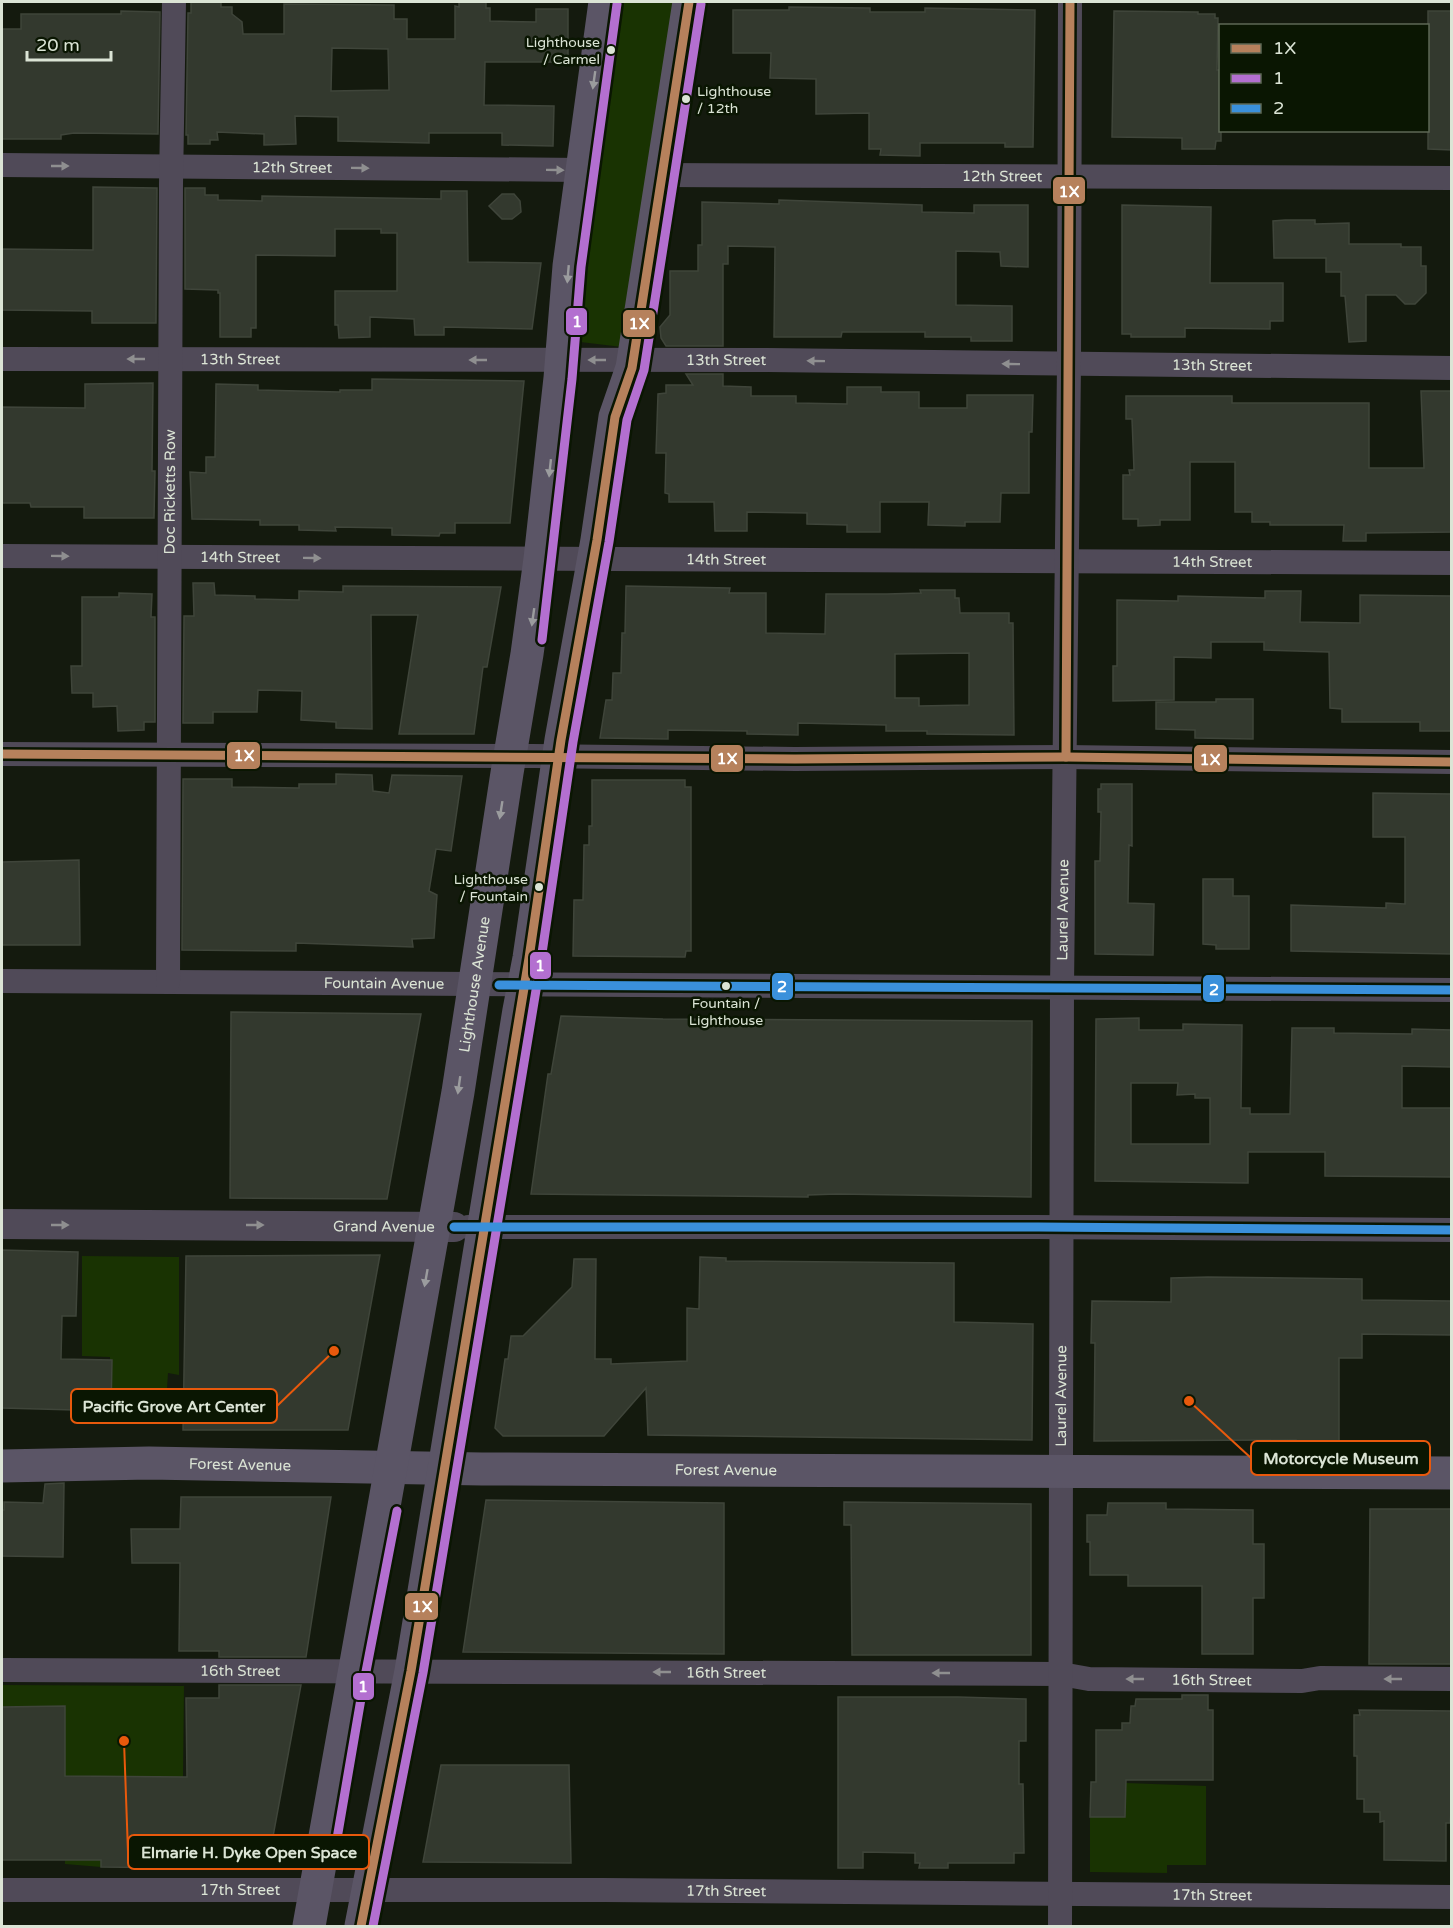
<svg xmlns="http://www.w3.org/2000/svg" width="1453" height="1928" font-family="'Varela Round',sans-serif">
  <rect width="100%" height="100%" fill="#141a0e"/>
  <!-- green -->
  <g fill="#193302">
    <polygon points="618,2 674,2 622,347 572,341"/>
    <polygon points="82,1256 179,1257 179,1375 168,1373 166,1404 109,1402 110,1357 82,1356"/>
    <polygon points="2,1685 184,1686 183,1777 101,1777 101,1867 65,1864 65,1706 2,1707"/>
    <polygon points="1126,1783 1206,1786 1206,1865 1167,1865 1167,1873 1090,1872 1090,1817 1125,1817"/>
  </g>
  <!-- building -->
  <g fill="#33392e" stroke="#3f453a" stroke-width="1.5" fill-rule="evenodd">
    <path d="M191 2H221V7H232V14L242 22 243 34H284V4L394 5V19H407V39H455V6L459 7V2H486V8H490V21L536 22V9H568V62H485L484 105 554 106 553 146 502 145V133H429V143L338 141V117L295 116 296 144 264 145V134L217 132 218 140H210V144H188V135H186L188 13H191ZM332 48 388 49 389 90 331 91Z"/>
    <polygon points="789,7 870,8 870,12 925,12 925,8 1035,10 1033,147 1005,147 1005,143 920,143 920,156 880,155 881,149 869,149 869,113 816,114 816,79 770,78 771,53 733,53 733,10 789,10"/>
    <polygon points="121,11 160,12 158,134 74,133 61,135 61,139 2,139 2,29 21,29 21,14 121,14"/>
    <polygon points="1114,11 1198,12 1198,14 1215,14 1215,18 1218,18 1217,70 1221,70 1221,141 1216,141 1215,149 1182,149 1182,138 1112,137"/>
    <polygon points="1428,11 1452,11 1452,150 1428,149"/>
    <polygon points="93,187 157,188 156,323 92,323 92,311 2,310 2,249 93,250"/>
    <polygon points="185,188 205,188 205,195 218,195 218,200 262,201 262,196 441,199 441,191 467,191 468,262 541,263 532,329 444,327 444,335 415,335 414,319 370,317 370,337 339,338 338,325 335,325 335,291 397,291 397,233 381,233 381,229 335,229 335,256 256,255 256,328 251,328 251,337 220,337 220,293 218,293 218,290 185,289"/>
    <polygon points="502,194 514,194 520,201 521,212 512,219 502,219 489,206"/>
    <polygon points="779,200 922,205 922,212 974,213 974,205 1028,205 1028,267 1001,266 1000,252 956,251 956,305 1012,306 1012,341 971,341 971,337 925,337 925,332 842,332 841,337 774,337 775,247 728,246 728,264 723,264 723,346 666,346 661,338 660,327 670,315 670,271 698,271 698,245 702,245 702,202 779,204"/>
    <polygon points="1122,205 1211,207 1210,283 1283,283 1283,321 1270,321 1270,329 1185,328 1185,337 1131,337 1131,334 1122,334"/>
    <polygon points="1285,220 1315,220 1315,224 1349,223 1349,244 1401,244 1401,247 1421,247 1421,266 1426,266 1426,293 1415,304 1405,304 1396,295 1366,295 1366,341 1349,342 1345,296 1341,296 1341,272 1326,272 1326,258 1274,258 1273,221"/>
    <polygon points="686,374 723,374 723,386 751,387 751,396 796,396 796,403 847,404 847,387 881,387 881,392 919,392 919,408 967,408 967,395 1033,395 1032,432 1029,432 1029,493 1001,493 1000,522 965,522 965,526 928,525 929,502 880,502 880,532 847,532 847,525 807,524 807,513 747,512 747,531 715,531 714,502 669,502 669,494 665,493 666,453 656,453 658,394 666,393 666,385 693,385"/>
    <polygon points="372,379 524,381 510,523 455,523 455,533 440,533 439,536 392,535 392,528 335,527 336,531 299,530 299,525 260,525 260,520 192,519 190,472 206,473 206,457 215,457 216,384 258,385 258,390 340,392 340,390 372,390"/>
    <polygon points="153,383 152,471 155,471 154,518 84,518 84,507 31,507 30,503 2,503 2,407 85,408 85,384"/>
    <polygon points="1421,391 1452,391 1452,532 1366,533 1366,541 1343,541 1344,525 1270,525 1270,522 1252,522 1252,512 1235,512 1235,462 1190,462 1190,520 1160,520 1160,525 1138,526 1138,519 1123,519 1123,475 1130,475 1129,470 1134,470 1132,419 1126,419 1126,396 1232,396 1232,403 1369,403 1369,468 1424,468"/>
    <polygon points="193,583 214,583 215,595 255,596 255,599 299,600 299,591 343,592 343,586 501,587 487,667 483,667 474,734 399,734 418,615 371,615 372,729 336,728 336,722 301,720 302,691 258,690 257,712 213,712 213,723 183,723 184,616 194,616"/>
    <path d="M626 586 730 588 729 593H766V633L825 634 826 594H887L921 593 920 590H955V598H959L960 613H1009V623H1013L1014 735 927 734V731H886V725L798 723V735L747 734V731L668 730V739L600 738 606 700H612L613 673H621L622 633H625ZM969 653V705L919 706V698H895V654Z"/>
    <polygon points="1265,591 1301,591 1300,622 1360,623 1360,595 1452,596 1452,731 1420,731 1420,722 1342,722 1342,709 1330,708 1329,652 1264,650 1264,642 1211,642 1211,658 1174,657 1174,700 1113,701 1113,666 1117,666 1117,600 1178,601 1178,596 1265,598"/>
    <polygon points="119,593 152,594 151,617 155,617 155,722 144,722 144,730 118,731 117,706 93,707 93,693 72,693 71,666 82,666 82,597 119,597"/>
    <polygon points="1216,699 1253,699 1253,739 1195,738 1195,730 1156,729 1156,702 1216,702"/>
    <polygon points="336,774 372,775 373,791 389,793 392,775 462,776 451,851 436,849 429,891 437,895 434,938 412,939 413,947 296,943 296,951 182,950 183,779 232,779 232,787 299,788 299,784 336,784"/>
    <polygon points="592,780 685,780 685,787 691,787 691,951 686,951 685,957 573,956 574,900 583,900 584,845 589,845 589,826 592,826"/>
    <polygon points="1101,784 1132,784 1132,846 1129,845 1128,903 1154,904 1153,955 1095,954 1095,861 1100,861 1101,812 1098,812 1098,789 1101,789"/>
    <polygon points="1373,793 1452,794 1452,954 1291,951 1291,905 1386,908 1386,903 1405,904 1405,837 1373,837"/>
    <polygon points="79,860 80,945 2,945 2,862"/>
    <polygon points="1203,879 1233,879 1233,896 1249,896 1249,949 1216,949 1216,945 1203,944"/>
    <polygon points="231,1012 421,1014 387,1199 230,1198"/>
    <polygon points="561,1016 663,1019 1032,1021 1031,1197 837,1194 808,1195 808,1197 531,1194 548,1074 551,1074"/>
    <path d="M1139 1018V1030H1183V1024L1242 1025 1241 1108H1250V1114H1290L1292 1028H1334V1033L1412 1034V1029L1452 1030V1067L1402 1066V1108H1452V1177L1325 1176V1152H1248V1183L1095 1181 1096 1019ZM1131 1083H1178L1177 1095 1195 1094V1098H1210V1144H1131Z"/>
    <polygon points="2,1250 78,1252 76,1316 62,1316 61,1359 112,1360 111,1411 2,1408"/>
    <polygon points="380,1255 348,1430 183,1430 186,1256"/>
    <polygon points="700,1257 726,1258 726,1261 954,1263 954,1322 1033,1324 1032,1440 648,1435 646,1388 604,1436 503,1436 495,1428 505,1359 508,1359 511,1336 523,1336 572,1287 574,1259 596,1259 595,1359 611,1359 611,1364 687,1361 687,1308 699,1309"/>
    <polygon points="1208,1277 1362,1279 1362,1300 1452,1301 1452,1335 1362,1334 1362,1358 1339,1358 1339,1448 1296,1448 1296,1440 1094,1441 1095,1343 1091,1343 1092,1301 1171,1302 1171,1278"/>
    <polygon points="64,1483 63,1557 2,1556 2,1510 4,1510 4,1502 43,1503 45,1484"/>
    <polygon points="181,1497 331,1497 306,1657 219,1657 219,1651 179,1651 180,1563 132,1563 131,1529 180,1529"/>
    <polygon points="486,1500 724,1503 724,1654 463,1652"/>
    <polygon points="844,1502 1031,1504 1031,1655 852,1655 851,1525 844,1525"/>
    <polygon points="1108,1503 1166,1503 1166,1509 1253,1510 1253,1544 1264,1544 1264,1598 1253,1598 1253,1654 1202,1654 1202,1586 1128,1586 1128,1575 1090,1575 1090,1542 1087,1542 1087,1515 1107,1515"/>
    <polygon points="1370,1509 1452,1509 1452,1664 1369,1664"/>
    <polygon points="219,1685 301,1685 267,1869 101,1867 101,1860 2,1860 2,1707 65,1706 65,1776 187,1777 186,1698 219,1698"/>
    <polygon points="1182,1695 1208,1695 1208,1710 1213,1710 1213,1780 1126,1780 1125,1817 1090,1817 1091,1782 1096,1782 1096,1730 1122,1730 1122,1723 1130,1723 1131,1706 1135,1706 1136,1699 1182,1699"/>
    <polygon points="838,1697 958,1697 1026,1699 1026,1741 1019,1741 1019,1784 1023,1784 1024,1853 1014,1853 1014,1863 948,1863 948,1868 919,1868 920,1863 915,1863 915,1853 863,1852 863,1868 838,1868"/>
    <polygon points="1359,1710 1452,1711 1452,1803 1450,1823 1446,1823 1446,1861 1384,1860 1384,1821 1380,1822 1380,1812 1364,1812 1364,1799 1357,1799 1357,1756 1354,1756 1354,1715 1360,1715"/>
    <polygon points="441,1765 569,1765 571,1863 423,1862"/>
  </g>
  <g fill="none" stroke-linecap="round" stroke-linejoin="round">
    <!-- minor -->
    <g stroke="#504a58" stroke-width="24">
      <path id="s1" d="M2 165 582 170"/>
      <path id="s2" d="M662 175 1452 178"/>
      <path id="s3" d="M2 359 768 360 1452 368"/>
      <path id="s4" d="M2 556 1452 563"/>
      <polyline points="2,754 534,756 795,759 1066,757 1452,762"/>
      <path id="s5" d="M2 981 1452 990"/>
      <path id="s6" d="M168 982 171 184 174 2"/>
      <polyline points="468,1227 1038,1227 1452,1230"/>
      <path id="s7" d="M2 1670 1061 1674 1089 1679 1302 1681 1320 1678 1452 1679"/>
      <path id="s8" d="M2 1890H604L1452 1897"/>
      <path id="s9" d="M1060 1926 1062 988 1069 364 1070 2"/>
    </g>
    <!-- tertiary -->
    <path stroke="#504a58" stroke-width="30" id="s10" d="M2 1224 454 1227"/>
    <!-- secondary -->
    <g stroke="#5b5566" stroke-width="33">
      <path id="s11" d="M2 1466 149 1463 482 1469 1452 1473"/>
      <path id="s12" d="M309 1926 458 1092 507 773 527 654 540 559 560 378 569 266 605 2"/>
      <polyline points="361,1926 411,1671 519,1010 529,958 561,740 597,540 615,417 632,368 689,2"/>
    </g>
    <!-- bus-1 casing -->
    <g stroke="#0a1602" stroke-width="14">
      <g id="bus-1">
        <polyline points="2,754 795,759 1066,757 1452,762"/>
        <polyline points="1066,757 1070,2"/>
        <polyline points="361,1926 411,1671 529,958 561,740 597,540 615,417 632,368 689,2"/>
      </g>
    </g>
    <!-- bus-2 casing -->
    <g stroke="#0a1602" stroke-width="14">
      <g id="bus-2">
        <polyline points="542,640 572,379 581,267 617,4"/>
        <polyline points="333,1862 363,1687 397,1511"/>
        <polyline points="373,1926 423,1673 541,960 573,742 609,542 627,420 644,370 701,4"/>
      </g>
    </g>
    <!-- bus-3 casing -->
    <g stroke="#0a1602" stroke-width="14">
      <g id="bus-3">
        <polyline points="499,985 1452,990"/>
        <polyline points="454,1227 1038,1227 1452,1230"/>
      </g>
    </g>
    <!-- bus-1 -->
    <use href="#bus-1" stroke="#b6815c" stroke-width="9"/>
    <!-- bus-2 -->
    <use href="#bus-2" stroke="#b36fd0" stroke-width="9"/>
    <!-- bus-3 -->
    <use href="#bus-3" stroke="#3a90db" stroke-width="9"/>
  </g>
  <!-- one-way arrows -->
  <defs><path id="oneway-solid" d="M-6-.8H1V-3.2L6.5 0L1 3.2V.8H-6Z" transform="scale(1.5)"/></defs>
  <g fill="#9b9c9e">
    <use href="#oneway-solid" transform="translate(594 80) rotate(98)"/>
    <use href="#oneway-solid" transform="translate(568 274) rotate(95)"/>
    <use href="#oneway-solid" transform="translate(550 468) rotate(96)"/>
    <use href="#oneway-solid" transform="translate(533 617) rotate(98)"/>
    <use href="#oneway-solid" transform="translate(501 810) rotate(99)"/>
    <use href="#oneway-solid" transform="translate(459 1085) rotate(98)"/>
    <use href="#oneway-solid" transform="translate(426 1278) rotate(100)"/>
  </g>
  <g fill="#8f8f90">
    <use href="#oneway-solid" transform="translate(60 166)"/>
    <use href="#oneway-solid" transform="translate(360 168) rotate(1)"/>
    <use href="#oneway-solid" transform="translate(555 170) rotate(1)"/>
    <use href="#oneway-solid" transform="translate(136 359) rotate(-180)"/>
    <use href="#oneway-solid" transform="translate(478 360) rotate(180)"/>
    <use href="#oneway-solid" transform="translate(597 360) rotate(180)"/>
    <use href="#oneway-solid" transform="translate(816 361) rotate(-179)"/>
    <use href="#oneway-solid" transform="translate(1011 364) rotate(-179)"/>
    <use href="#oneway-solid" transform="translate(60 556) rotate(1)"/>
    <use href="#oneway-solid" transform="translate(312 558) rotate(1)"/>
    <use href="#oneway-solid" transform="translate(60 1225)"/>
    <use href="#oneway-solid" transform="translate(255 1225)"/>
    <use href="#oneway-solid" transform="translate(662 1672) rotate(180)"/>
    <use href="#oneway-solid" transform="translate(941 1673) rotate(-180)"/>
    <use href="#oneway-solid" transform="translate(1135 1679) rotate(-180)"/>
    <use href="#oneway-solid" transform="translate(1393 1679) rotate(-180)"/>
  </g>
  <!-- markers -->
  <g fill="#dbe4d5" stroke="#0a1602" stroke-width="2">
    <circle cx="611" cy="50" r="5"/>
    <circle cx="686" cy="99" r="5"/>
    <circle cx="539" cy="887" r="5"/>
    <circle cx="726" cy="986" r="5"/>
  </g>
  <g text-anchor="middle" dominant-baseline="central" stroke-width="5" stroke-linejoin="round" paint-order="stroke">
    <!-- bus labels -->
    <g font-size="14" fill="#dbe4d5" stroke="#0a1602" text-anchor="end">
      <text x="600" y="42">Lighthouse<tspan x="600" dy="17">/ Carmel</tspan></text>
      <text x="697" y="91" text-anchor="start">Lighthouse<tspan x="697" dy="17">/ 12th</tspan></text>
      <text x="528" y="879">Lighthouse<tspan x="528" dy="17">/ Fountain</tspan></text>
      <text x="726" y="1003" text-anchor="middle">Fountain /<tspan x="726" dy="17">Lighthouse</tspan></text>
    </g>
    <!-- street labels -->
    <g font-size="15" fill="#dbe4d5" stroke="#0a1602">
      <text stroke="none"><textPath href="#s1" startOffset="290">12th Street</textPath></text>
      <text stroke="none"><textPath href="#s2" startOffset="340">12th Street</textPath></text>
      <text stroke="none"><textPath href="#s3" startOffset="238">13th Street</textPath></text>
      <text stroke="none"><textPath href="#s3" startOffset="724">13th Street</textPath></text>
      <text stroke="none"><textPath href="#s3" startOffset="1210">13th Street</textPath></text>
      <text stroke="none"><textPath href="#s6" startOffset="490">Doc Ricketts Row</textPath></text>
      <text stroke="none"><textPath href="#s4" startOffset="238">14th Street</textPath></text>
      <text stroke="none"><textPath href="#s4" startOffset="724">14th Street</textPath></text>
      <text stroke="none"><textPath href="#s4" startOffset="1210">14th Street</textPath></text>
      <text stroke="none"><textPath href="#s9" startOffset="1016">Laurel Avenue</textPath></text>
      <text stroke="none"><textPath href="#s5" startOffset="382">Fountain Avenue</textPath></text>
      <text stroke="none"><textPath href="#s12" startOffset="956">Lighthouse Avenue</textPath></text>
      <text stroke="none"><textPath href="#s10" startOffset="382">Grand Avenue</textPath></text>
      <text stroke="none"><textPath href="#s9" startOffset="530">Laurel Avenue</textPath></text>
      <text stroke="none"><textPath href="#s11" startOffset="238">Forest Avenue</textPath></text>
      <text stroke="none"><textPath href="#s11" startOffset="724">Forest Avenue</textPath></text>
      <text stroke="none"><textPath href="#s7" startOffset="238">16th Street</textPath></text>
      <text stroke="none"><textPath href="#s7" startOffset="724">16th Street</textPath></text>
      <text stroke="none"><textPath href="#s7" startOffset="1210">16th Street</textPath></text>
      <text stroke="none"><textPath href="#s8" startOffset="238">17th Street</textPath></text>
      <text stroke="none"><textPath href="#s8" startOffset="724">17th Street</textPath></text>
      <text stroke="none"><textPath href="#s8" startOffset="1210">17th Street</textPath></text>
    </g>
  </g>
  <!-- callouts -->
  <path fill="none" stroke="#e8590c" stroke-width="2" d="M334 1351L277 1406M1189 1401L1251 1458M124 1741L128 1852"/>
  <g fill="#e8590c" stroke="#0a1602" stroke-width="2">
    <circle cx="334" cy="1351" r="6"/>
    <circle cx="1189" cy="1401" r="6"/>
    <circle cx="124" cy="1741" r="6"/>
  </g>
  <g fill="#0a1602" stroke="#e8590c" stroke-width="2">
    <rect x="71" y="1389" width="206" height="34" rx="6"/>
    <rect x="1251" y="1441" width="179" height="34" rx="6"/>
    <rect x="128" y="1835" width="241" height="34" rx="6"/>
  </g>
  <g font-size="16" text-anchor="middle" font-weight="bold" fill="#dbe4d5">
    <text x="174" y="1412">Pacific Grove Art Center</text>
    <text x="1341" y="1464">Motorcycle Museum</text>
    <text x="249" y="1858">Elmarie H. Dyke Open Space</text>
  </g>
  <g stroke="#0a1602" stroke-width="2">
    <rect x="1052" y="176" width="34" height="29" rx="6" fill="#b6815c"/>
    <rect x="565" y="307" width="23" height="29" rx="6" fill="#b36fd0"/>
    <rect x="622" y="309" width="34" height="29" rx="6" fill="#b6815c"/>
    <rect x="226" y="741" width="35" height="29" rx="6" fill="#b6815c"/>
    <rect x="710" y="744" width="34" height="29" rx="6" fill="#b6815c"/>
    <rect x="1193" y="744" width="35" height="29" rx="6" fill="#b6815c"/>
    <rect x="529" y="951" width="23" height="29" rx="6" fill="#b36fd0"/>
    <rect x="771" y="972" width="23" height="29" rx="6" fill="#3a90db"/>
    <rect x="1202" y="974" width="23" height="29" rx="6" fill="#3a90db"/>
    <rect x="404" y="1592" width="35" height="29" rx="6" fill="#b6815c"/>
    <rect x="352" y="1672" width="23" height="29" rx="6" fill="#b36fd0"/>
  </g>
  <g font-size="16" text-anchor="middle" font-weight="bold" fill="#fff">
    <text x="1069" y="197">1X</text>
    <text x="577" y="327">1</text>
    <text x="639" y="329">1X</text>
    <text x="244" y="761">1X</text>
    <text x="727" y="764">1X</text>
    <text x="1210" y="765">1X</text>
    <text x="540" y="971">1</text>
    <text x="782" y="992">2</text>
    <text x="1214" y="995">2</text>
    <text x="422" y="1612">1X</text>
    <text x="363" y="1692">1</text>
  </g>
  <!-- border -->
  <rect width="1453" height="1928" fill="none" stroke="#dbe4d5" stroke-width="6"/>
  <!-- legend -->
  <rect x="1219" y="24" width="210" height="108" fill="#0a1602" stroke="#5e6856" stroke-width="1.5"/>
  <rect x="1231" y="44" width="30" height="9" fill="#b6815c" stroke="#5e6856" stroke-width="1.5"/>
  <text x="1273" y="54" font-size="18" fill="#dbe4d5">1X</text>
  <rect x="1231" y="74" width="30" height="9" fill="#b36fd0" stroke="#5e6856" stroke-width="1.5"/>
  <text x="1273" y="84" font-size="18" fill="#dbe4d5">1</text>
  <rect x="1231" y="104" width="30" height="9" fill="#3a90db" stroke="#5e6856" stroke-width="1.5"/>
  <text x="1273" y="114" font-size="18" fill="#dbe4d5">2</text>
  <!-- scale -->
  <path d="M27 51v9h84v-9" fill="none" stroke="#dbe4d5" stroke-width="3"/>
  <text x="36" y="51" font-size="18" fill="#dbe4d5" stroke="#0a1602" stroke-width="4.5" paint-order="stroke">20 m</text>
</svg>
